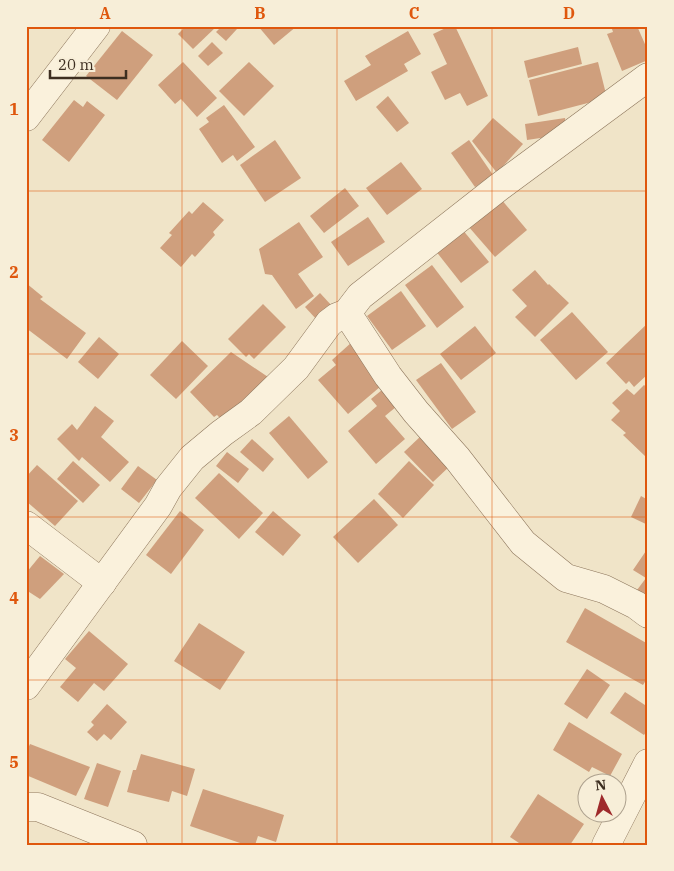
<svg xmlns="http://www.w3.org/2000/svg" width="674" height="871" font-family="'IBM Plex Serif',serif">
  <rect width="100%" height="100%" fill="#f0e4c8"/>
  <!-- building -->
  <g fill="#cf9f7d">
    <polygon points="186,26 217,26 193,49 178,34"/>
    <polygon points="222,26 235,26 237,29 226,41 216,32"/>
    <polygon points="258,26 297,26 274,45"/>
    <polygon points="450,26 455,26 488,96 467,106 460,93 445,100 431,72 447,64 433,34"/>
    <polygon points="611,26 637,26 648,51 648,60 622,71 607,34 613,32"/>
    <polygon points="122,31 153,55 117,100 86,76"/>
    <polygon points="408,31 421,54 404,64 408,71 356,101 344,81 371,65 365,56"/>
    <polygon points="212,42 223,53 208,66 198,56"/>
    <polygon points="578,47 582,64 528,78 524,61"/>
    <polygon points="183,62 217,98 197,117 181,99 175,104 158,85"/>
    <polygon points="249,62 274,86 244,116 219,91"/>
    <polygon points="598,62 607,98 538,116 529,80"/>
    <polygon points="388,96 409,123 397,132 376,107"/>
    <polygon points="74,100 83,107 87,101 105,115 69,162 42,140"/>
    <polygon points="224,105 255,147 237,161 233,155 222,163 199,129 209,122 206,118"/>
    <polygon points="493,118 523,144 497,173 472,141"/>
    <polygon points="565,118 567,134 527,140 525,124"/>
    <polygon points="275,140 301,178 265,202 240,165"/>
    <polygon points="469,140 493,175 475,187 451,153"/>
    <polygon points="401,162 422,189 387,215 366,188"/>
    <polygon points="345,188 359,206 324,233 310,216"/>
    <polygon points="501,199 527,230 495,257 468,226"/>
    <polygon points="203,202 224,220 213,232 215,235 195,257 192,254 181,267 160,248 172,235 169,233 189,211 192,214"/>
    <polygon points="368,217 385,242 348,266 331,242"/>
    <polygon points="299,222 323,257 298,274 314,296 296,309 272,275 265,274 259,249"/>
    <polygon points="462,229 489,262 461,283 435,250"/>
    <polygon points="432,265 464,307 437,328 405,285"/>
    <polygon points="535,270 548,285 549,284 569,303 535,337 515,317 527,306 512,290"/>
    <polygon points="26,283 43,297 40,299 86,333 67,359 26,328"/>
    <polygon points="401,291 426,326 392,350 367,316"/>
    <polygon points="320,293 332,306 317,320 305,307"/>
    <polygon points="263,304 286,327 254,359 249,354 246,357 228,339"/>
    <polygon points="572,312 608,352 576,380 540,340"/>
    <polygon points="648,323 648,374 634,387 629,381 626,384 606,363"/>
    <polygon points="475,326 496,353 461,380 440,354"/>
    <polygon points="99,337 119,354 98,379 78,362"/>
    <polygon points="182,341 208,366 176,399 150,375"/>
    <polygon points="352,342 387,381 348,414 318,380 336,365 332,360"/>
    <polygon points="231,352 271,379 224,422 217,415 214,417 190,392"/>
    <polygon points="441,363 476,412 452,429 416,380"/>
    <polygon points="388,385 402,402 385,416 405,439 376,464 348,431 377,406 371,399"/>
    <polygon points="644,385 648,388 648,453 645,456 623,435 626,433 611,420 620,411 612,403 627,389 634,395"/>
    <polygon points="95,406 114,421 101,437 129,462 110,482 82,457 79,461 57,439 72,424 77,430"/>
    <polygon points="289,416 328,462 308,479 269,433"/>
    <polygon points="422,435 451,465 433,482 404,452"/>
    <polygon points="252,439 274,459 263,472 240,452"/>
    <polygon points="227,452 249,469 238,483 216,466"/>
    <polygon points="73,461 100,485 83,503 57,479"/>
    <polygon points="409,461 434,485 403,518 378,494"/>
    <polygon points="37,465 78,501 55,526 26,501 26,477"/>
    <polygon points="138,466 157,480 139,503 121,489"/>
    <polygon points="219,473 263,513 239,539 195,498"/>
    <polygon points="641,496 648,500 648,525 631,517"/>
    <polygon points="374,499 398,525 358,563 333,537"/>
    <polygon points="180,511 204,530 171,574 146,555"/>
    <polygon points="273,511 301,535 283,556 255,532"/>
    <polygon points="648,548 648,598 637,590 646,578 633,570"/>
    <polygon points="40,556 64,574 40,599 26,590 26,573"/>
    <polygon points="585,608 648,644 648,677 643,685 566,642"/>
    <polygon points="199,623 245,652 220,690 174,661"/>
    <polygon points="89,631 128,664 104,691 94,683 78,702 60,687 76,668 65,659"/>
    <polygon points="587,669 610,685 587,719 564,704"/>
    <polygon points="625,692 648,707 648,729 644,735 610,713"/>
    <polygon points="107,704 127,722 111,740 104,734 97,741 87,732 94,725 91,722"/>
    <polygon points="569,722 622,754 610,776 592,767 589,772 553,750"/>
    <polygon points="30,744 90,767 76,796 26,775 26,753"/>
    <polygon points="141,754 195,769 187,796 172,791 169,802 127,792 133,770 136,770"/>
    <polygon points="97,763 121,771 108,807 84,799"/>
    <polygon points="203,789 284,815 276,842 258,836 255,845 246,845 190,826"/>
    <polygon points="538,794 584,824 570,845 522,845 510,837"/>
  </g>
  <g fill="none" stroke-linecap="round" stroke-linejoin="round">
    <!-- minor casing -->
    <g stroke="#8d765c" stroke-width="29">
      <g id="minor">
        <polyline points="26,117 96,26"/>
        <polyline points="347,313 388,376 416,412 457,458 523,543 566,578 604,589 636,605 648,614"/>
        <polyline points="26,525 102,583"/>
        <polyline points="26,686 158,506 168,488 192,458 222,433 251,412 296,368 329,323 337,317 347,313 360,296 499,187 648,77"/>
        <polyline points="26,807 38,807 133,845"/>
        <polyline points="606,845 648,763"/>
      </g>
    </g>
    <!-- minor -->
    <use href="#minor" stroke="#faf1dc" stroke-width="28"/>
  </g>
  <!-- grid -->
  <path fill="none" stroke="#df570d" stroke-width="1" stroke-opacity="0.55" d="M182 26V845M337 26V845M492 26V845M26 191H648M26 354H648M26 517H648M26 680H648"/>
  <!-- border -->
  <rect width="674" height="871" fill="none" stroke="#f7eed8" stroke-width="55"/>
  <!-- north arrow -->
  <g transform="translate(602 798) rotate(354)"><circle r="24" fill="#f7eed8" stroke="#ada18e"/>
  <path d="M0-4L9 19L0 12L-9 19Z" fill="#9e2a2b"/>
  <text y="-8" font-size="14" font-weight="bold" text-anchor="middle" fill="#3d2e20">N</text>
  </g>
  <!-- scale -->
  <path d="M50 70v8h76v-8" fill="none" stroke="#3d2e20" stroke-width="2.5"/>
  <text x="58" y="70" font-size="15" fill="#3d2e20" stroke="#f7eed8" stroke-width="4" paint-order="stroke">20 m</text>
  <rect x="28" y="28" width="618" height="816" fill="none" stroke="#df570d" stroke-width="2"/>
  <g font-size="16" text-anchor="middle" font-weight="bold" fill="#df570d">
    <text x="105" y="19">A</text>
    <text x="260" y="19">B</text>
    <text x="414" y="19">C</text>
    <text x="569" y="19">D</text>
    <text x="14" y="115">1</text>
    <text x="14" y="278">2</text>
    <text x="14" y="441">3</text>
    <text x="14" y="604">4</text>
    <text x="14" y="768">5</text>
  </g>
</svg>
